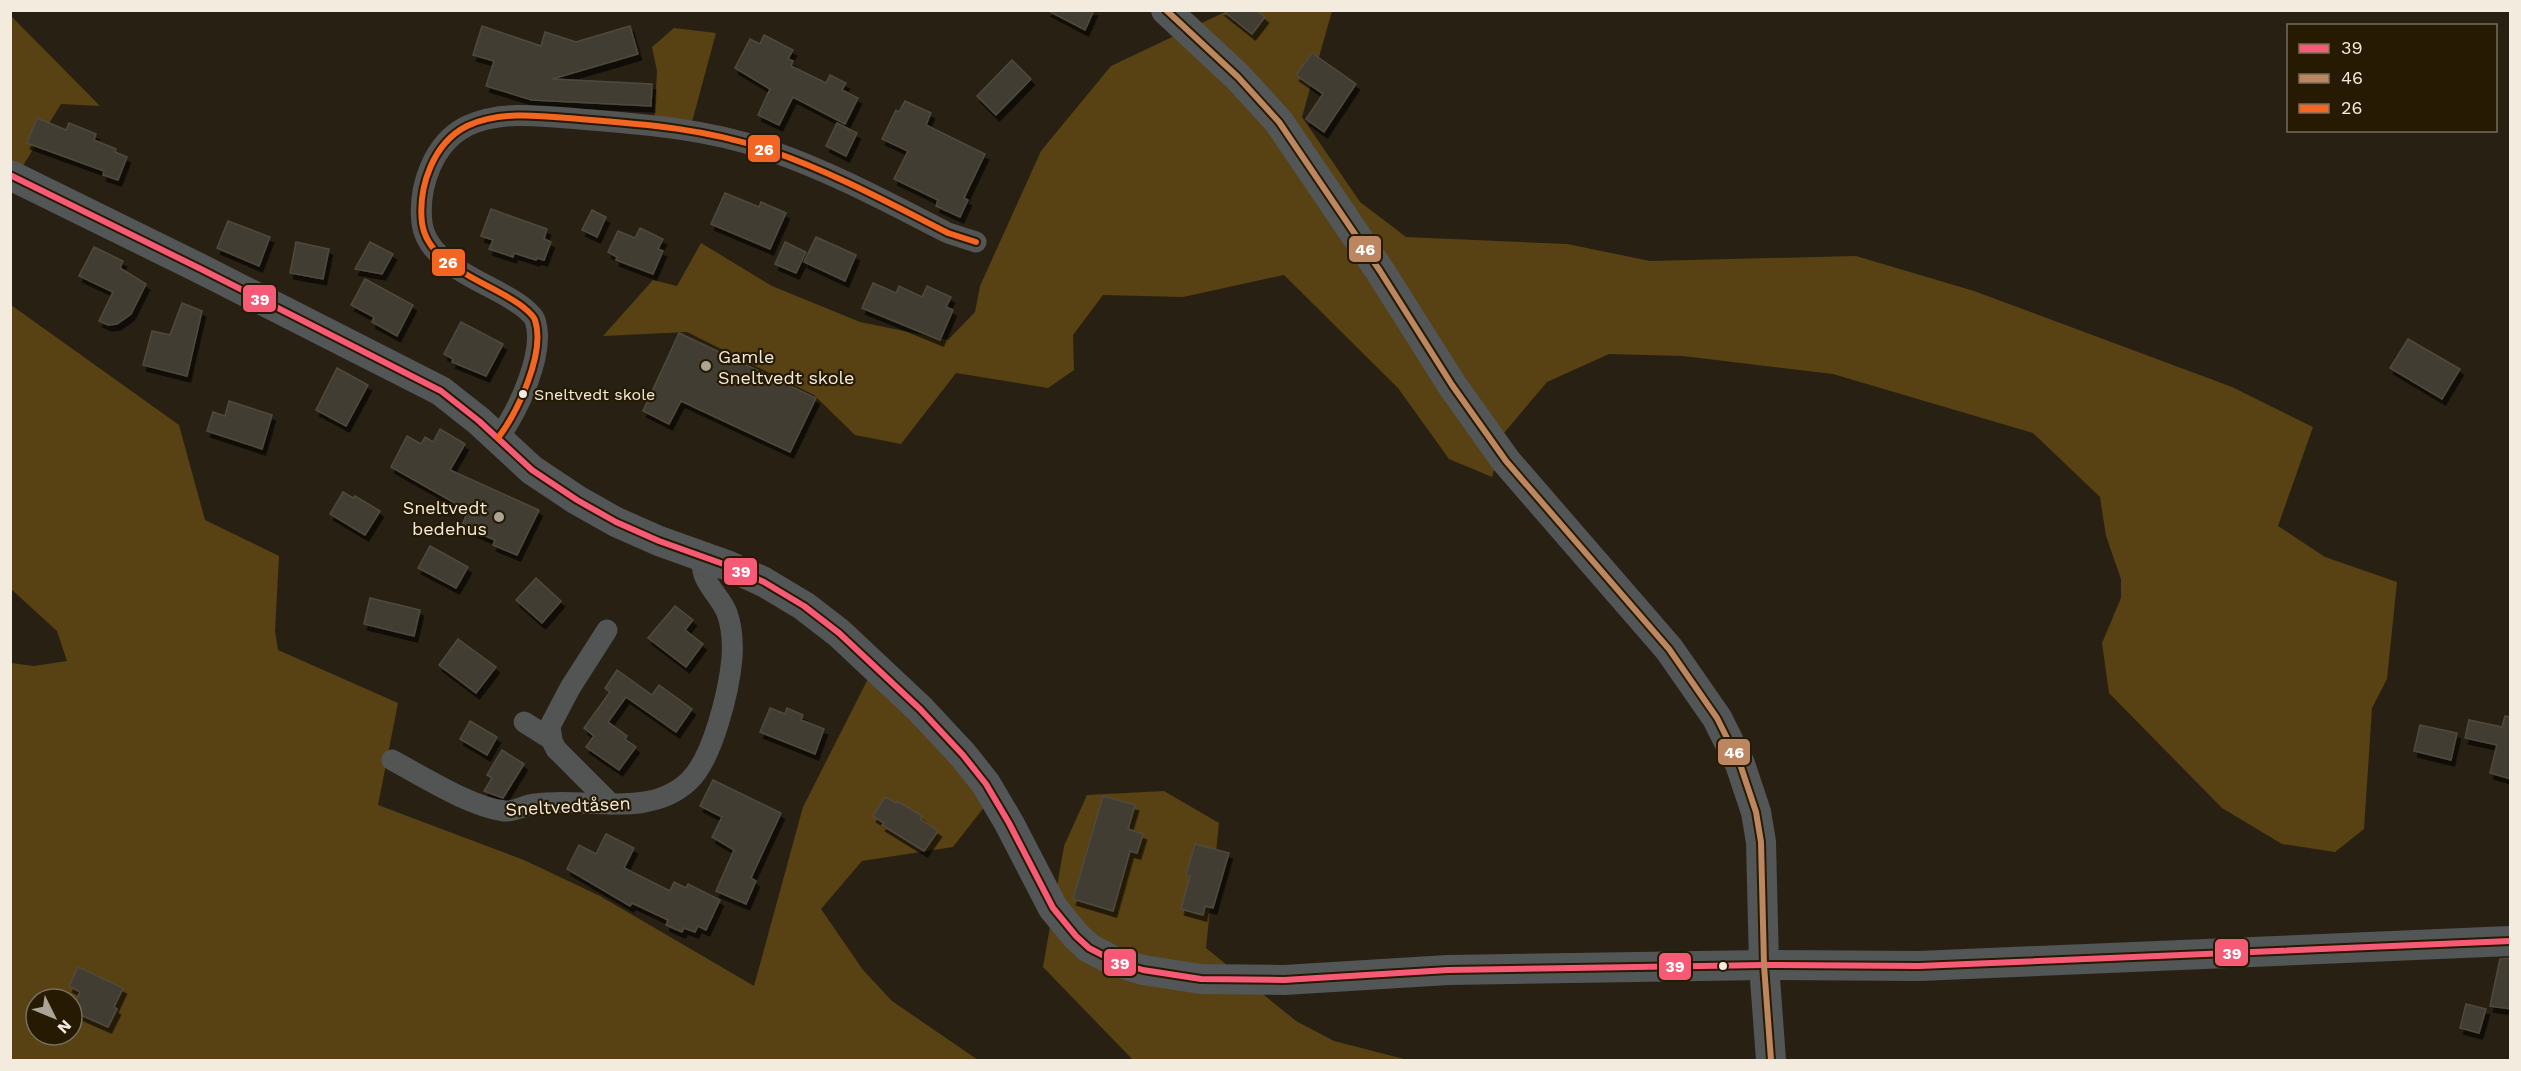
<svg xmlns="http://www.w3.org/2000/svg" width="2521" height="1071" font-family="'Work Sans',sans-serif">
  <defs>
    <filter id="shadow"><feDropShadow dx="3.5" dy="6" stdDeviation="0" flood-color="#0009"/></filter>
  </defs>
  <rect width="100%" height="100%" fill="#282113"/>
  <!-- green -->
  <g fill="#584214" fill-rule="evenodd">
    <polygon points="1227,11 1332,11 1302,117 1360,202 1406,237 1567,244 1650,261 1856,256 1974,291 2232,387 2313,427 2278,526 2325,557 2397,582 2387,679 2372,708 2364,829 2335,852 2282,844 2222,808 2109,693 2102,643 2121,598 2121,579 2106,536 2100,497 2033,433 1833,374 1683,356 1609,354 1547,382 1504,433 1492,477 1449,459 1398,388 1284,275 1183,297 1103,295 1073,335 1074,370 1048,388 956,373 901,444 855,435 814,395 687,332 603,336 653,280 677,286 701,243 772,286 860,322 948,340 975,312 980,286 1041,151 1111,66"/>
    <polygon points="11,16 100,106 61,104 11,185"/>
    <polygon points="674,28 716,33 689,133 654,128 657,71 652,47"/>
    <path d="M11 305 179 425 205 520 279 556 275 631 278 650 398 703 378 805 524 860 600 896 754 986 803 807 876 663 985 806 953 847 862 861 821 909 863 970 892 1001 978 1060H11V663L34 666 67 661 57 631 11 589ZM36 999H72V1035H36Z"/>
    <polygon points="1164,791 1219,823 1206,948 1296,1021 1334,1041 1408,1060 1133,1060 1043,967 1064,846 1087,795"/>
  </g>
  <!-- building -->
  <g fill="#423c31" stroke="#504a3e" stroke-width="1.5" filter="url(#shadow)">
    <polygon points="1047,10 1094,10 1085,30"/>
    <polygon points="1222,10 1256,10 1265,17 1252,34"/>
    <polygon points="482,26 541,46 545,32 576,42 630,26 638,54 552,79 652,84 651,106 532,100 486,86 494,61 473,55"/>
    <polygon points="764,35 793,50 788,59 793,61 791,66 826,83 830,75 846,83 842,90 858,98 845,124 793,97 779,125 758,115 770,89 735,68 750,39 760,44"/>
    <polygon points="1312,53 1356,84 1324,132 1306,119 1323,94 1296,75"/>
    <polygon points="1012,60 1031,79 996,115 977,96"/>
    <polygon points="905,101 931,113 926,125 985,154 964,198 968,200 960,217 936,206 938,200 894,179 908,151 882,139 896,110 899,112"/>
    <polygon points="37,118 66,130 69,123 96,134 94,140 116,149 115,152 127,157 118,180 103,175 104,171 27,143"/>
    <polygon points="837,123 857,133 846,156 826,146"/>
    <polygon points="725,193 759,207 761,202 786,213 770,249 711,224"/>
    <polygon points="491,209 547,229 544,239 551,242 544,260 537,258 536,260 514,253 513,257 489,249 493,240 481,236"/>
    <polygon points="592,210 606,217 597,237 582,230"/>
    <polygon points="228,221 270,237 259,266 217,248"/>
    <polygon points="640,228 663,239 658,249 663,251 653,274 616,260 617,257 608,252 618,231 635,238"/>
    <polygon points="816,237 856,255 845,281 804,262"/>
    <polygon points="296,242 329,249 323,279 290,273"/>
    <polygon points="370,242 393,254 382,274 355,269"/>
    <polygon points="785,242 806,252 796,273 775,264"/>
    <polygon points="94,247 123,261 120,268 146,284 131,314 117,324 108,325 99,321 113,292 79,276"/>
    <polygon points="365,279 413,305 397,336 372,322 374,317 351,305"/>
    <polygon points="873,283 896,293 899,286 922,297 927,286 951,297 946,307 953,310 940,340 862,308"/>
    <polygon points="182,303 202,311 187,376 143,365 152,331 170,335"/>
    <polygon points="461,322 503,344 486,376 452,362 453,359 444,354"/>
    <polygon points="679,333 816,398 790,452 681,401 669,424 643,411"/>
    <polygon points="2408,339 2460,369 2442,399 2390,368"/>
    <polygon points="337,368 368,385 346,426 316,410"/>
    <polygon points="229,401 272,415 262,449 207,431 213,412 225,416"/>
    <polygon points="440,429 465,444 450,470 539,510 517,555 493,545 495,540 462,526 466,515 460,513 462,507 391,467 407,436 421,444 425,437 433,442"/>
    <polygon points="343,492 353,498 355,496 380,511 365,535 330,514"/>
    <polygon points="430,546 468,567 456,588 418,568"/>
    <polygon points="536,578 561,601 542,623 516,600"/>
    <polygon points="370,598 420,610 414,636 364,624"/>
    <polygon points="675,606 693,620 685,630 703,644 686,667 648,638"/>
    <polygon points="458,639 496,667 476,693 439,665"/>
    <polygon points="617,670 652,695 659,685 692,709 676,732 626,697 608,722 627,736 625,739 636,747 619,770 586,747 594,736 584,728 610,692 605,688"/>
    <polygon points="770,708 785,714 787,708 803,715 801,720 824,729 815,754 760,732"/>
    <polygon points="2505,716 2511,717 2511,779 2490,773 2497,745 2465,738 2469,720 2502,727"/>
    <polygon points="470,721 497,737 487,755 460,739"/>
    <polygon points="2420,725 2457,733 2451,760 2414,751"/>
    <polygon points="502,750 524,764 503,798 484,791 492,778 487,775"/>
    <polygon points="713,780 781,813 751,878 756,881 746,904 716,891 734,850 712,837 722,817 700,806"/>
    <polygon points="1103,796 1135,805 1128,829 1143,834 1137,853 1130,851 1113,911 1073,899"/>
    <polygon points="885,797 896,803 897,801 922,816 920,819 938,831 924,851 882,825 884,823 873,816"/>
    <polygon points="606,834 634,848 624,868 670,891 674,882 686,888 688,884 720,900 706,930 698,926 695,932 684,928 682,932 666,925 668,920 632,903 630,906 567,869 579,845 596,854"/>
    <polygon points="1195,844 1229,853 1213,908 1205,906 1203,915 1181,909 1190,876 1186,875"/>
    <polygon points="2511,958 2511,1009 2490,1006 2500,959"/>
    <polygon points="78,967 123,988 114,1007 117,1009 108,1027 72,1011 80,992 69,986"/>
    <polygon points="2466,1004 2486,1009 2479,1033 2460,1028"/>
  </g>
  <g fill="none" stroke-linecap="round" stroke-linejoin="round">
    <!-- minor -->
    <g stroke="#525554" stroke-width="21">
      <path d="M498 438C517 413 546 353 535 320 533 315 528 311 523 307 493 283 428 268 422 223 418 187 433 143 467 126 501 110 543 116 579 119 644 124 709 129 771 151 832 172 891 204 948 233L976 242"/>
      <polyline points="607,630 570,688 550,726 552,741 556,749 611,804"/>
      <polyline points="524,722 551,739"/>
      <path d="M392 760C424 777 469 806 504 811 515 812 524 805 535 804 584 796 648 820 689 781 713 758 729 691 732 658 733 643 732 627 727 613 719 593 698 581 703 557"/>
    </g>
    <!-- secondary -->
    <g stroke="#525656" stroke-width="30">
      <polyline points="1166,10 1238,77 1279,122 1380,271 1452,385 1506,461 1669,649 1717,718 1740,764 1756,812 1761,842 1764,965 1771,1060"/>
      <polyline points="10,175 201,269 441,391 479,421 532,470 577,500 616,522 659,541 729,566 764,582 804,606 839,633 920,709 963,755 986,784 1009,823 1053,908 1076,936 1089,948 1114,961 1143,970 1201,979 1284,980 1448,970 1764,965 1919,966 2510,941"/>
    </g>
    <!-- bus-1 casing -->
    <g stroke="#261a03" stroke-width="10">
      <polyline id="bus-1" points="10,175 201,269 441,391 479,421 532,470 577,500 616,522 659,541 729,566 764,582 804,606 839,633 920,709 963,755 986,784 1009,823 1053,908 1076,936 1089,948 1114,961 1143,970 1201,979 1284,980 1448,970 1764,965 1919,966 2510,941"/>
    </g>
    <!-- bus-2 casing -->
    <g stroke="#261a03" stroke-width="10">
      <polyline id="bus-2" points="1166,10 1238,77 1279,122 1380,271 1452,385 1506,461 1669,649 1717,718 1740,764 1756,812 1761,842 1764,965 1771,1060"/>
    </g>
    <!-- bus-3 casing -->
    <g stroke="#261a03" stroke-width="10">
      <path id="bus-3" d="M498 438C517 413 546 353 535 320 533 315 528 311 523 307 493 283 428 268 422 223 418 187 433 143 467 126 501 110 543 116 579 119 644 124 709 129 771 151 832 172 891 204 948 233L976 242"/>
    </g>
    <!-- bus-1 -->
    <use href="#bus-1" stroke="#f75a77" stroke-width="6"/>
    <!-- bus-2 -->
    <use href="#bus-2" stroke="#bb8660" stroke-width="6"/>
    <!-- bus-3 -->
    <use href="#bus-3" stroke="#f26522" stroke-width="6"/>
  </g>
  <!-- markers -->
  <g fill="#aca496" stroke="#261a03" stroke-width="2">
    <circle cx="706" cy="366" r="6"/>
    <circle cx="499" cy="517" r="6"/>
  </g>
  <g fill="#f3ebdd" stroke="#261a03" stroke-width="2">
    <circle cx="523" cy="394" r="5"/>
    <circle cx="1723" cy="966" r="5"/>
  </g>
  <g text-anchor="middle" dominant-baseline="central" stroke-width="4.5" stroke-linejoin="round" paint-order="stroke">
    <!-- bus labels -->
    <g font-size="16" fill="#f3ebdd" stroke="#261a03" text-anchor="start">
      <text x="534" y="394">Sneltvedt skole</text>
    </g>
    <!-- poi labels -->
    <g font-size="18" fill="#f3ebdd" stroke="#261a03" text-anchor="start">
      <text x="718" y="356">Gamle<tspan x="718" dy="21">Sneltvedt skole</tspan></text>
      <text x="487" y="507" text-anchor="end">Sneltvedt<tspan x="487" dy="21">bedehus</tspan></text>
    </g>
    <!-- street labels -->
    <g font-size="18" fill="#f3ebdd" stroke="#261a03">
      <text transform="translate(568 806) rotate(-3)">Sneltvedtåsen</text>
    </g>
  </g>
  <g stroke="#261a03" stroke-width="2">
    <rect x="747" y="134" width="34" height="29" rx="6" fill="#f26522"/>
    <rect x="1348" y="235" width="34" height="28" rx="6" fill="#bb8660"/>
    <rect x="431" y="248" width="35" height="29" rx="6" fill="#f26522"/>
    <rect x="242" y="284" width="35" height="29" rx="6" fill="#f75a77"/>
    <rect x="723" y="557" width="35" height="29" rx="6" fill="#f75a77"/>
    <rect x="1717" y="738" width="34" height="28" rx="6" fill="#bb8660"/>
    <rect x="2214" y="938" width="35" height="29" rx="6" fill="#f75a77"/>
    <rect x="1103" y="948" width="34" height="29" rx="6" fill="#f75a77"/>
    <rect x="1658" y="952" width="34" height="29" rx="6" fill="#f75a77"/>
  </g>
  <g font-size="16" text-anchor="middle" font-weight="bold" fill="#fff">
    <text x="764" y="155">26</text>
    <text x="1365" y="255">46</text>
    <text x="448" y="268">26</text>
    <text x="260" y="305">39</text>
    <text x="741" y="577">39</text>
    <text x="1734" y="758">46</text>
    <text x="2232" y="959">39</text>
    <text x="1120" y="969">39</text>
    <text x="1675" y="972">39</text>
  </g>
  <!-- border -->
  <rect width="2521" height="1071" fill="none" stroke="#f3ebdd" stroke-width="24"/>
  <!-- legend -->
  <rect x="2287" y="24" width="210" height="108" fill="#261a03" stroke="#786e5a" stroke-width="1.5"/>
  <rect x="2299" y="44" width="30" height="9" fill="#f75a77" stroke="#786e5a" stroke-width="1.5"/>
  <text x="2341" y="54" font-size="18" fill="#f3ebdd">39</text>
  <rect x="2299" y="74" width="30" height="9" fill="#bb8660" stroke="#786e5a" stroke-width="1.5"/>
  <text x="2341" y="84" font-size="18" fill="#f3ebdd">46</text>
  <rect x="2299" y="104" width="30" height="9" fill="#f26522" stroke="#786e5a" stroke-width="1.5"/>
  <text x="2341" y="114" font-size="18" fill="#f3ebdd">26</text>
  <!-- north arrow -->
  <g transform="translate(54 1017) rotate(133)"><circle r="28" fill="#261a03" stroke="#786e5a" stroke-width="1.5"/>
  <path d="M0-4.5L10 22L0 15L-10 22Z" fill="#aca496"/>
  <text y="-9" font-size="16" font-weight="bold" text-anchor="middle" fill="#f3ebdd">N</text>
  </g>
</svg>
